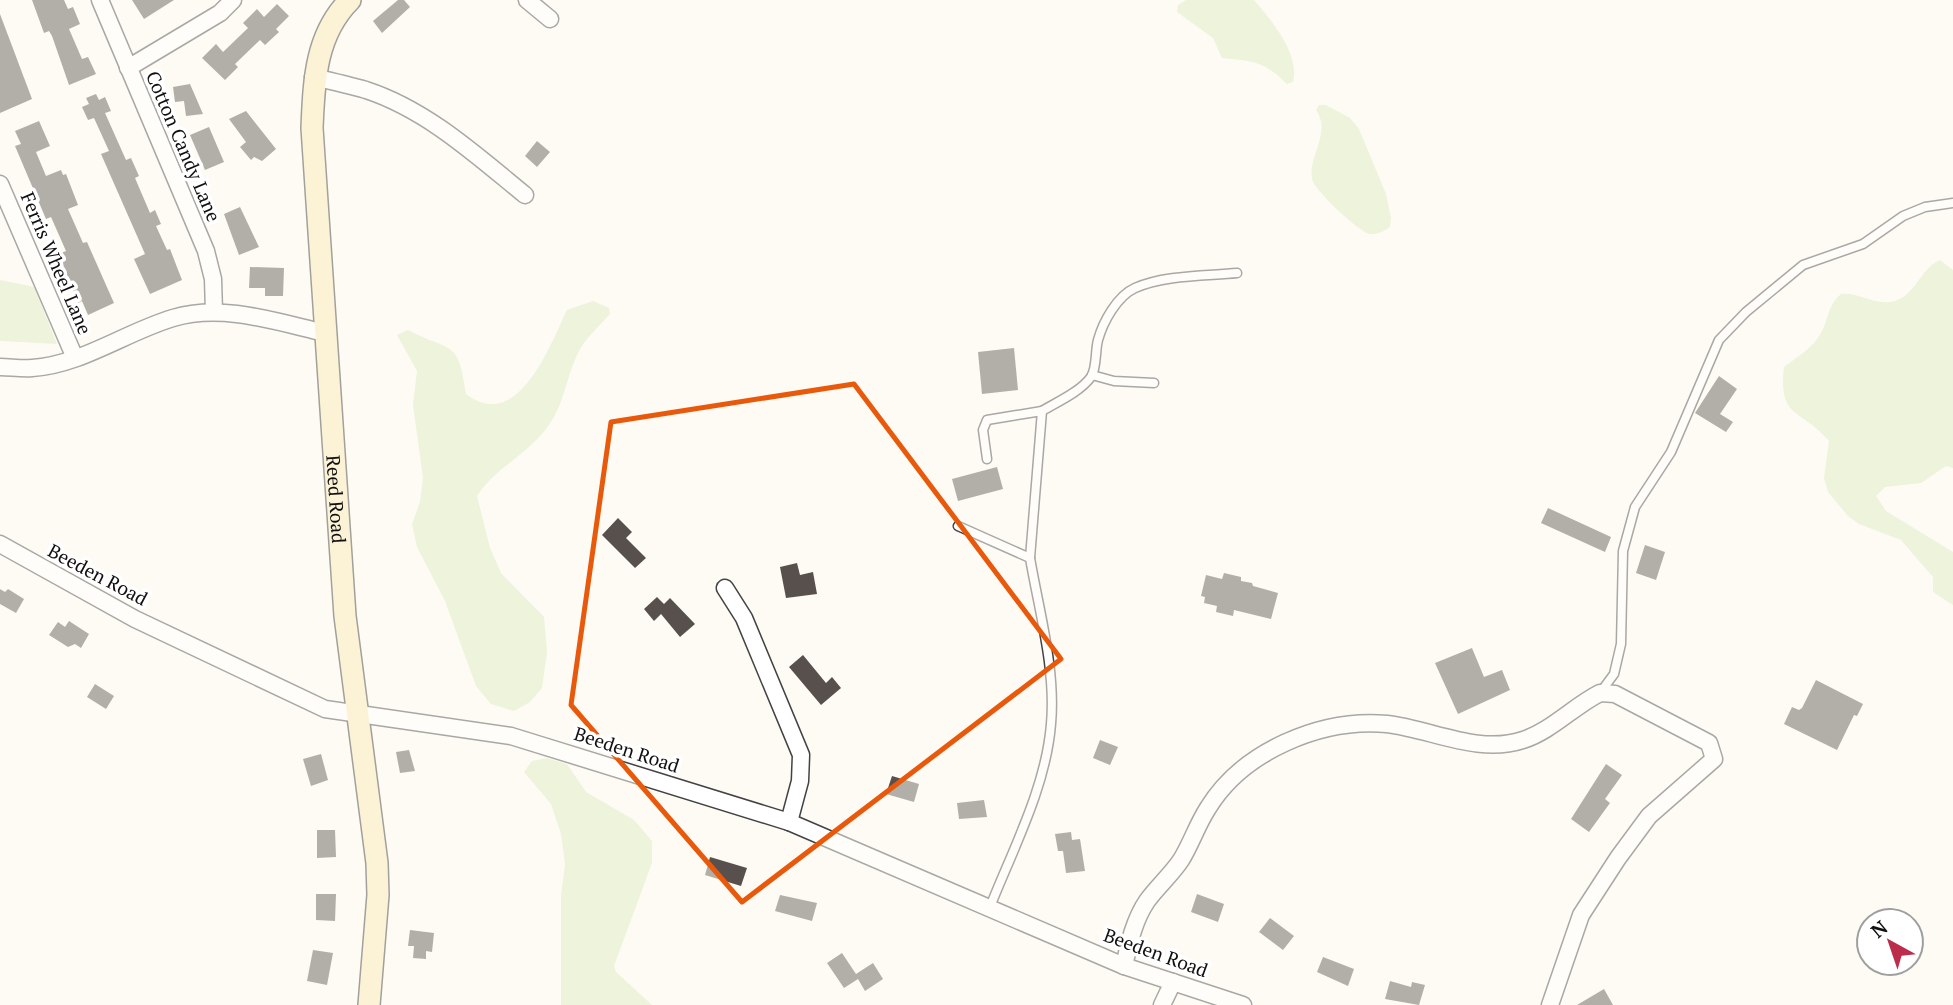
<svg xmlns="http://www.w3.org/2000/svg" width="1953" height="1005" font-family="'PT Serif',serif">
  <rect width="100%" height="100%" fill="#fefbf4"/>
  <!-- green -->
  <g fill="#dbe8be">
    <path d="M1186 0H1254C1272 21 1300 54 1293 82L1287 84C1264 61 1253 61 1222 58L1213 38 1177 12 1178 5Z"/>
    <path d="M1326 105 1350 118 1359 129 1386 194 1391 218 1390 227C1384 231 1377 235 1370 234 1359 232 1313 189 1312 179 1308 155 1332 133 1316 110L1319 105Z"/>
    <path d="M1940 260 1953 270V468L1946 466 1921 483 1885 487 1876 496 1886 511 1953 552V605L1933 592V577L1901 540 1859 524 1848 516 1828 492 1824 478 1829 441C1801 408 1778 420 1784 367 1796 358 1814 347 1821 333 1829 319 1827 306 1841 294 1858 292 1872 304 1890 302 1916 298 1918 270 1940 260Z"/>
    <polygon points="0,280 34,287 57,344 0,341"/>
    <path d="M593 301 609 308 610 314C601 324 589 335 582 346 567 370 566 401 549 425 530 453 495 468 477 496L490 548 501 573 544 617 547 652 542 688 530 702 514 711 491 704 476 686 445 601 417 547 412 524 420 502 423 478 413 405 417 371 397 335 408 330C452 353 458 338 466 394 518 434 550 345 567 310Z"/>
    <polygon points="547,758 567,764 586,792 634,820 652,841 652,863 614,966 616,972 652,1005 561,1005 561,896 565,864 561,834 551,804 524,772 532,761"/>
  </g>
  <!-- building -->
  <g fill="#58504d">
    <polygon points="32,0 64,0 68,9 73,7 80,24 69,29 82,59 88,57 96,74 69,85 52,36 49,31 44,33"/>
    <polygon points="132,0 174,0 144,19"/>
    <polygon points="398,0 404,0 410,7 382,33 373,21"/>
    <polygon points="277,4 289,16 276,29 279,32 265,45 260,40 235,64 238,67 225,80 202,58 216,44 223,52 248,28 243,23 257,9 264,17"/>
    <polygon points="0,14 32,99 0,113"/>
    <polygon points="190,84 203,114 186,116 184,101 175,102 173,87"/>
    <polygon points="96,94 99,100 105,97 111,111 105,113 126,160 131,158 139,176 135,178 150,213 155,210 161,224 156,226 167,250 170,249 182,280 150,294 134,259 145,254 101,154 109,151 94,118 88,120 82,107 89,104 86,98"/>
    <polygon points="246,111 276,149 262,161 254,157 251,160 240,147 246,142 229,119"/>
    <polygon points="39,121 50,146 36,152 46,176 61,170 63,175 66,174 78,205 68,209 83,243 87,242 114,303 88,315 82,301 78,303 59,254 66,251 51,217 46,219 15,146 21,144 15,131"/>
    <polygon points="209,127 224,162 205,170 190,135"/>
    <polygon points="537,141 550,152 537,167 525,156"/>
    <polygon points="240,207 259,247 239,255 224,214"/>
    <polygon points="250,267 284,268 283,296 265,296 265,288 249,288"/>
    <polygon points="1014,348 1018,390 982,394 978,352"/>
    <polygon points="1719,376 1737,389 1720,414 1733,422 1726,432 1695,413"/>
    <polygon points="997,467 1003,489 958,501 952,479"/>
    <polygon points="1548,508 1611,537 1605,552 1541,523"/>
    <polygon points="618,518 632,532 626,538 646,558 635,568 602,535"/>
    <polygon points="1645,545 1665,552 1656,580 1636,573"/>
    <polygon points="797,563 800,575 813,572 817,594 786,598 780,567"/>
    <polygon points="1224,573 1241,577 1241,581 1252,583 1253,586 1278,593 1271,619 1234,610 1233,616 1216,612 1217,606 1204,603 1205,597 1201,596 1206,575 1222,579"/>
    <polygon points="0,589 5,592 8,589 24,599 16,613 0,604"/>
    <polygon points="657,597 664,604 670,598 695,624 680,637 661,614 654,621 644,609"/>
    <polygon points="69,621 89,634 81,648 75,644 68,647 49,635 58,622 65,627"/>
    <polygon points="1472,648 1484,677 1502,670 1510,690 1458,714 1435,663"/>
    <polygon points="803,655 826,683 832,677 841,688 821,705 789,667"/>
    <polygon points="1816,680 1863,704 1857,716 1854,715 1837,750 1784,724 1792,707 1799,710 1802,708"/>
    <polygon points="95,684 114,696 106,709 87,697"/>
    <polygon points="1100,740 1118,747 1110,765 1093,758"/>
    <polygon points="409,750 415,771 400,773 396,752"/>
    <polygon points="321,754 328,780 311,786 303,759"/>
    <polygon points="1606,764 1622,775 1605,799 1610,803 1589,832 1571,819"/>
    <polygon points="892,776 919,784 914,802 886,794"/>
    <polygon points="984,800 987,817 959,819 957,803"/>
    <polygon points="317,830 335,830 336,857 317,858"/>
    <polygon points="1071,832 1072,840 1080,839 1085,871 1066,873 1063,851 1058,851 1055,834"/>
    <polygon points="710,857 747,868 741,886 705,875"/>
    <polygon points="316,894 336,894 335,921 316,920"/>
    <polygon points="1197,894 1224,904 1218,922 1191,912"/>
    <polygon points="780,895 817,903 812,921 775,911"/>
    <polygon points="1270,918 1294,936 1283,950 1259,932"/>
    <polygon points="410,930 434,933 432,952 426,951 426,959 413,958 414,946 408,946"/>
    <polygon points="313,950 333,953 327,985 307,981"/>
    <polygon points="842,953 856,974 873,963 883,979 865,991 858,979 844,988 827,963"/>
    <polygon points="1323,957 1354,969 1348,986 1317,972"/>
    <polygon points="1390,981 1411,987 1412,982 1425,985 1419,1005 1385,999"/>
    <polygon points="1604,989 1613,1005 1577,1005"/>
  </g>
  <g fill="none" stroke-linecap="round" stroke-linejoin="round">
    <!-- lane casing -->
    <g stroke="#434343" stroke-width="11">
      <g id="lane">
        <polyline points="1092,375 1114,381 1154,383"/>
        <path d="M1042 411C1057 402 1080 392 1091 377 1097 368 1095 351 1098 340 1103 322 1117 296 1135 288 1164 275 1205 276 1237 273"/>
        <polyline points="987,459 983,430 987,420 1042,411 1030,558"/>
        <path d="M958 526 1030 558C1039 611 1056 669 1051 724 1046 787 1013 849 990 907"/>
        <polyline points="1600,693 1614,674 1621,644 1623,551 1635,507 1671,452 1719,340 1746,312 1803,265 1863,244 1903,216 1925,207 1953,203"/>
      </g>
    </g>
    <!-- street casing -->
    <g stroke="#434343" stroke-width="19">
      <g id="street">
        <polyline points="100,0 206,251 213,279 214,312"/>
        <polyline points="527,0 550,19"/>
        <polyline points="128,68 220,13 233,0"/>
        <path d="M313 77C331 81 349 85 366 90 427 110 476 155 525 195"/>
        <polyline points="0,184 75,358"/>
        <path d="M0 367C10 367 22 369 32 368 81 365 126 332 173 318 222 303 277 322 325 333"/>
        <polyline points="0,544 135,619 325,709 511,736 789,822 1124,966 1243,1005"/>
        <polyline points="725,588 744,618 801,755 800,781 789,822"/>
        <path d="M1124 966C1129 944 1134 920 1147 901 1157 887 1171 875 1181 860 1191 844 1197 825 1208 808 1243 751 1321 718 1387 724 1431 729 1478 755 1523 740 1551 731 1574 706 1600 693L1615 694 1709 743 1714 759 1649 816 1618 858 1581 915 1550 1005"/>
        <polyline points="1162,1005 1173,982"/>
      </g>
    </g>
    <!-- secondary casing -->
    <g stroke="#323232" stroke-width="24">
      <g id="secondary">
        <path id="s1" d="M350 0C315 35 314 82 312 128L345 616 377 863 378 895 369 1005"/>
      </g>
    </g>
    <!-- lane -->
    <use href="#lane" stroke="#fff" stroke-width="8"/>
    <!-- street -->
    <use href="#street" stroke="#fff" stroke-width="16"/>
    <!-- secondary -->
    <use href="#secondary" stroke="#fbe7b2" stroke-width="21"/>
  </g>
  <!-- marked area -->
  <path d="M0 0H1953V1005H0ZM854 384 1061 659 742 902 571 705 611 422Z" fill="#fefbf4" fill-opacity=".55" fill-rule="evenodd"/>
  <path fill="none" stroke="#e8590c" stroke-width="5" stroke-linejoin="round" d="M854 384 1061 659 742 902 571 705 611 422Z"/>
  <g text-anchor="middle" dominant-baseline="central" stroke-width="7" stroke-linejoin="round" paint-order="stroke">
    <!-- street labels -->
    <g font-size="19" fill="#101010" stroke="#fff">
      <text transform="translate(184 146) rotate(67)">Cotton Candy Lane</text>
      <text transform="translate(57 263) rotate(67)">Ferris Wheel Lane</text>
      <text stroke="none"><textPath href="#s1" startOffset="509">Reed Road</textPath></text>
      <text transform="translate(98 574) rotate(28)">Beeden Road</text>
      <text transform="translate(627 749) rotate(18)">Beeden Road</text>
      <text transform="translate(1156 952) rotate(20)">Beeden Road</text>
    </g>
  </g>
  <!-- north arrow -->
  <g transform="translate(1890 942) rotate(320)"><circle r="33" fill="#ffffff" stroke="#9f9f9f" stroke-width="2"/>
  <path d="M0-5L12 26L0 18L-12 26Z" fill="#bb2d4b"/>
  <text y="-10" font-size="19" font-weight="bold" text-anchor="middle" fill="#101010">N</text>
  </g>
</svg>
